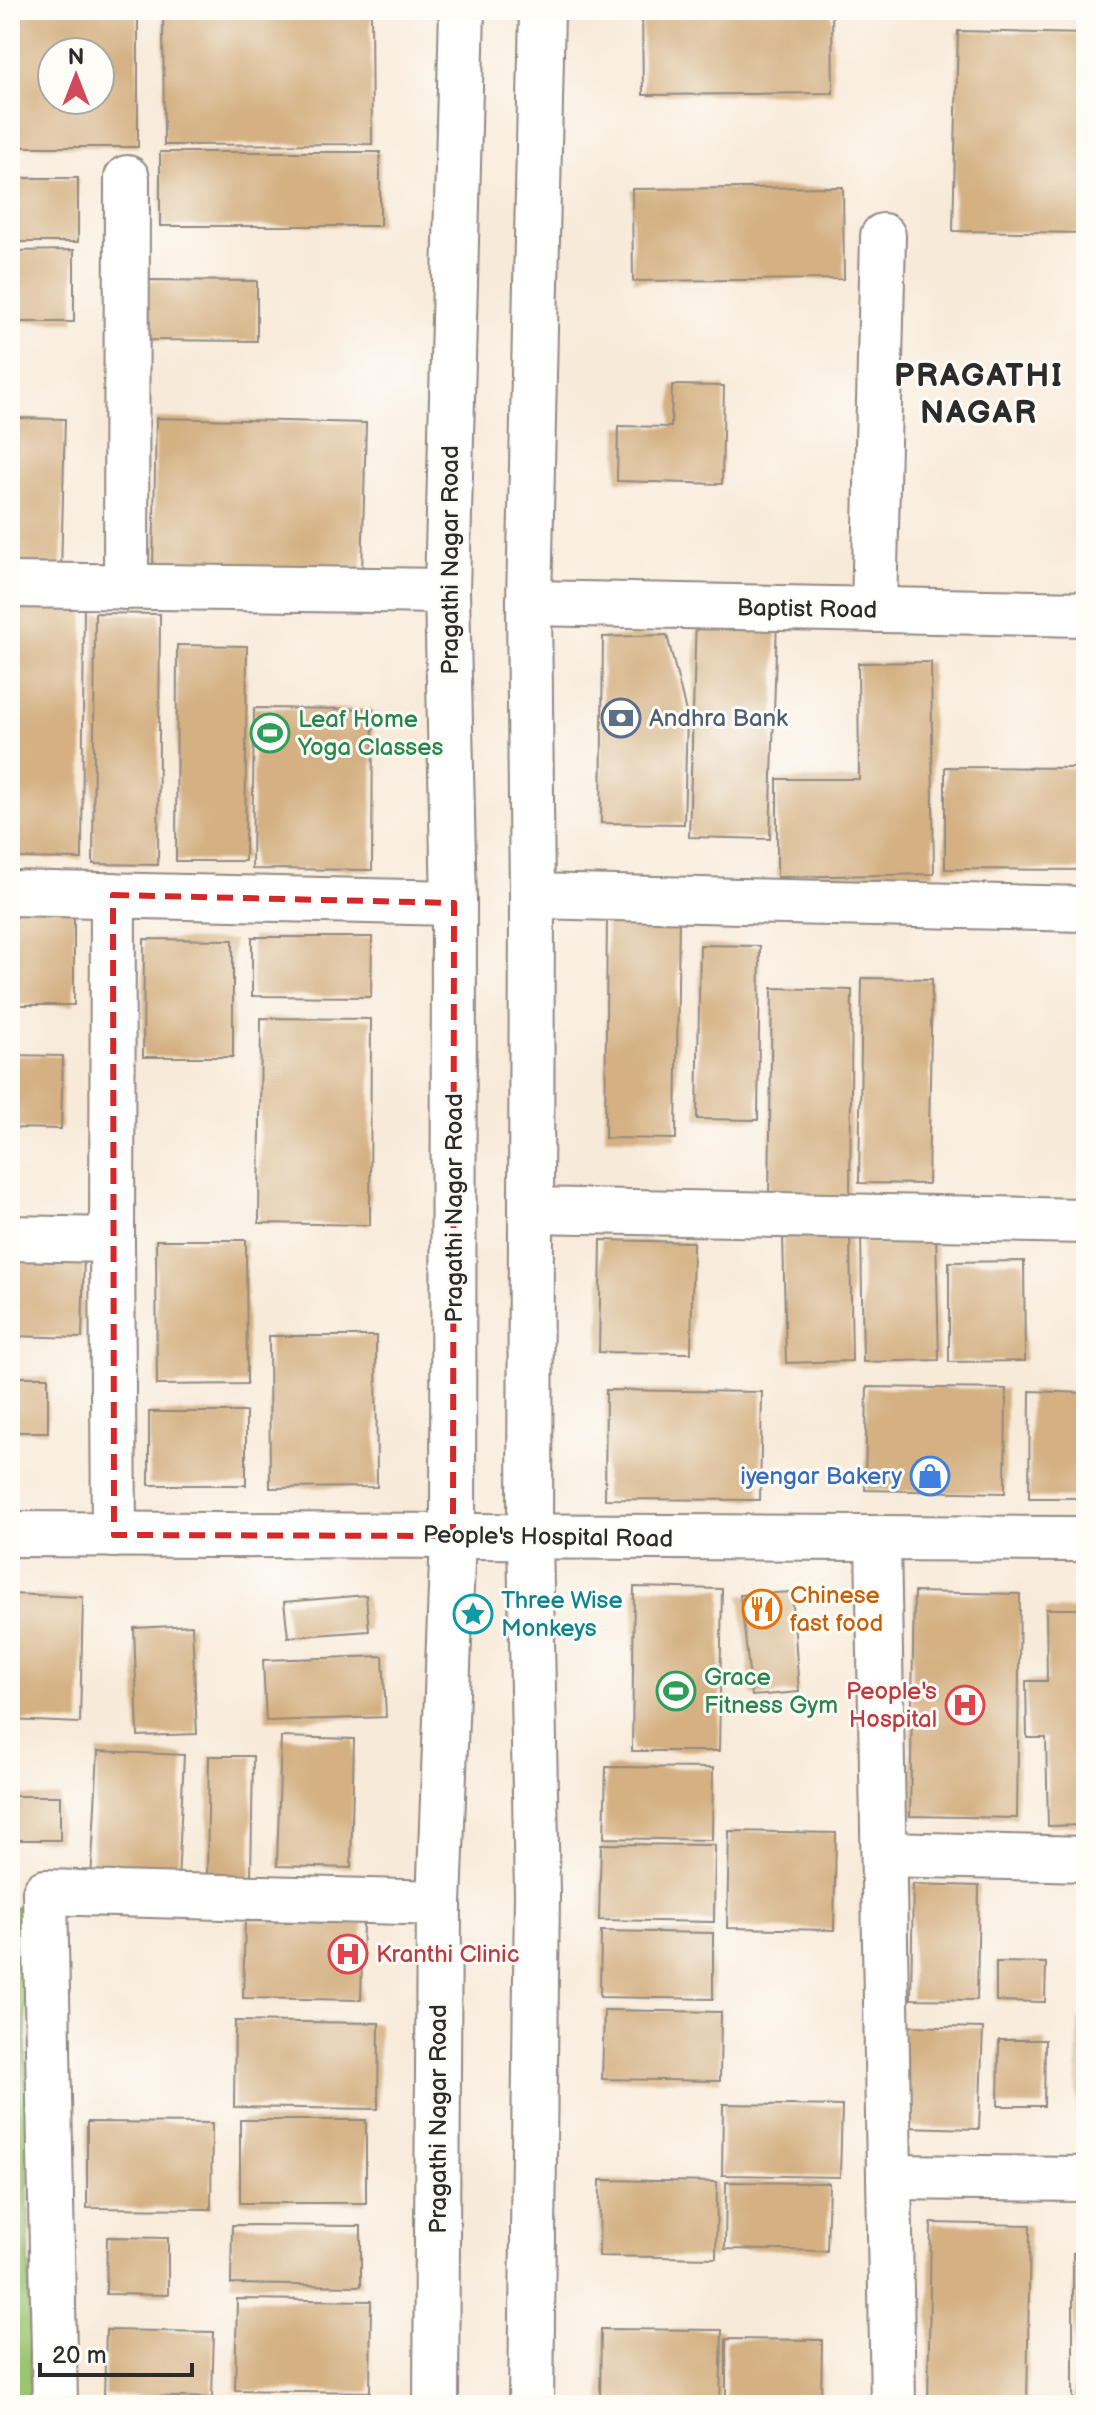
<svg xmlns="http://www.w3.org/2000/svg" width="1096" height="2415" font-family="'Balsamiq Sans',sans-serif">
  <rect width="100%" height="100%" fill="#fdfcf7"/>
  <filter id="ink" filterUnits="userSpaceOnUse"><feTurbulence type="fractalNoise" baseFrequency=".0125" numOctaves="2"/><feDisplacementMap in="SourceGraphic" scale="16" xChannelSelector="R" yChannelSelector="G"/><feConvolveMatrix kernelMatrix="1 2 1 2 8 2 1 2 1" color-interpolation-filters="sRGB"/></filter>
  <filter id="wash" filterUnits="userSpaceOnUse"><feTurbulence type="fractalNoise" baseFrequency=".006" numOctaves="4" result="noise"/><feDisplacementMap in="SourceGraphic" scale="32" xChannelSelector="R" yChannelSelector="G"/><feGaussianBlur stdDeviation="1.8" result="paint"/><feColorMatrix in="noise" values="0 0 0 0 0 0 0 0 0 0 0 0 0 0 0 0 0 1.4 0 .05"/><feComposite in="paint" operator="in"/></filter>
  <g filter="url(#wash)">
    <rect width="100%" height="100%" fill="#f8ead9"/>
    <!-- green -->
    <polygon fill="#9cc571" stroke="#64784e" stroke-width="2" points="10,1908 24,1908 31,2405 10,2405"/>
    <g id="blocks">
      <!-- building -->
      <g fill="#d4b082" fill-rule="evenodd">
        <path d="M10 10H138V147H10ZM52 52H100V100H52Z"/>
        <polygon points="642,10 832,10 833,93 643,95"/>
        <polygon points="371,13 372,144 164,145 163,14"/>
        <polygon points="958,31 1086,34 1086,233 953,231"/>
        <rect x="160" y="152" width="220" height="74"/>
        <rect x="10" y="178" width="68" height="64"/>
        <polygon points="843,187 844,279 633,281 632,189"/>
        <polygon points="74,250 74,322 10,322 10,251"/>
        <polygon points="148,280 257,281 257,341 147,340"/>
        <polygon points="672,385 724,386 722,484 617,481 618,426 671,427"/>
        <polygon points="10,418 65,419 61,572 10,571"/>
        <polygon points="156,418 366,423 362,574 153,569"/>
        <polygon points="16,593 84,594 82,859 14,858"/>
        <polygon points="95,613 160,614 158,865 93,864"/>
        <polygon points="696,616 777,619 770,839 689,837"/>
        <polygon points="667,635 687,716 684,824 601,823 603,637"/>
        <polygon points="177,645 247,646 245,861 176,861"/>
        <polygon points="931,662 934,874 777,877 777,779 859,779 858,663"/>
        <polygon points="254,708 373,709 372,870 252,869"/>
        <polygon points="945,767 1086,768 1086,870 945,869"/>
        <rect x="10" y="901" width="64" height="104"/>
        <polygon points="607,911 679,912 676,1139 605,1138"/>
        <polygon points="252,937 372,937 371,997 252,996"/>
        <polygon points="144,939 233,940 233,1057 143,1057"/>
        <polygon points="700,945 760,946 758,1120 697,1119"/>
        <polygon points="862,978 932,979 928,1184 859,1183"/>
        <polygon points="772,988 852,990 850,1197 769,1196"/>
        <polygon points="261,1018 371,1019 370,1225 259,1223"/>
        <polygon points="10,1055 63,1056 61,1129 10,1128"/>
        <polygon points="936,1231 939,1360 863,1362 861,1232"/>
        <polygon points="850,1234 852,1361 786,1363 783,1235"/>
        <polygon points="156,1240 246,1240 247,1384 157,1385"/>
        <polygon points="601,1240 693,1242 691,1353 599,1352"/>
        <polygon points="10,1250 84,1253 82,1338 10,1336"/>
        <polygon points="1024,1261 1025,1361 949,1362 949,1262"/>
        <polygon points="269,1336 376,1336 377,1487 270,1488"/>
        <rect x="10" y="1377" width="38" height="55"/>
        <polygon points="867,1387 1006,1389 1005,1493 865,1490"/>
        <polygon points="606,1390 762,1392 760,1500 605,1499"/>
        <polygon points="1030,1391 1086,1393 1086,1498 1029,1498"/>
        <rect x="149" y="1412" width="97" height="73"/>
        <polygon points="634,1587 722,1589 719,1751 632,1751"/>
        <polygon points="792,1592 799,1692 752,1696 740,1595"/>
        <polygon points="914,1592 1020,1594 1017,1818 910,1816"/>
        <polygon points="10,1594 83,1597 80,1723 10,1720"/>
        <polygon points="366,1595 369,1631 288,1637 284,1602"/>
        <polygon points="1046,1609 1086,1609 1086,1825 1048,1826 1046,1738 1027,1738 1026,1681 1047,1681"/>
        <polygon points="192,1625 197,1734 138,1736 134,1628"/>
        <polygon points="383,1656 386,1717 266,1721 263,1660"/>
        <polygon points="281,1737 354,1739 351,1868 277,1866"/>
        <polygon points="98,1751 184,1755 178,1883 91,1880"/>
        <polygon points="209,1756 253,1756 251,1877 207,1876"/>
        <polygon points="606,1767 713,1768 712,1840 604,1838"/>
        <rect x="10" y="1796" width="50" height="44"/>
        <polygon points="729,1831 836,1833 834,1930 727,1928"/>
        <polygon points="601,1844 715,1845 714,1922 599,1920"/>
        <polygon points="913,1884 979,1886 977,2000 911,1999"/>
        <polygon points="245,1921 363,1923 361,2000 243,1998"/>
        <polygon points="601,1931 713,1933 713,1999 600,1997"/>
        <polygon points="996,1962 1046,1963 1045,2002 996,2001"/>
        <polygon points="604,2010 721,2012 720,2081 602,2079"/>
        <polygon points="1078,2020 1086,2020 1086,2130 1076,2130"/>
        <polygon points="235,2021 379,2023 378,2109 234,2107"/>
        <polygon points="903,2026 983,2028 979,2129 901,2127"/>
        <polygon points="999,2040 1045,2040 1044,2106 998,2106"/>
        <polygon points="723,2104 842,2106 840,2177 722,2175"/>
        <rect x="240" y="2120" width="126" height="83"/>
        <polygon points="87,2122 212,2123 211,2209 87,2208"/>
        <polygon points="600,2180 717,2182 716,2258 599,2256"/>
        <polygon points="726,2182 829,2183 827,2251 725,2249"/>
        <polygon points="931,2223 1030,2225 1027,2405 928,2405"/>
        <polygon points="232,2225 361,2226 361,2286 231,2284"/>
        <polygon points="107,2237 168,2238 168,2295 106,2294"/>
        <rect x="1073" y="2253" width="13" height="152"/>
        <polygon points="237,2299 371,2301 370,2392 235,2390"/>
        <polygon points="601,2329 722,2330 720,2405 600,2405"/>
        <polygon points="106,2330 214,2332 212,2398 104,2395"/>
        <polygon points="726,2339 822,2340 821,2405 726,2405"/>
      </g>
    </g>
  </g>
  <g filter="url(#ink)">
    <use href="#blocks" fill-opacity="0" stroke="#928a82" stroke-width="2"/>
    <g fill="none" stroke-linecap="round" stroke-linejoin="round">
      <!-- street casing -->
      <g stroke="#928a82" stroke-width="48">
        <g id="street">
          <polyline points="10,585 447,591"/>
          <polyline points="126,587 127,178"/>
          <polyline points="529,603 1086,614"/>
          <polyline points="874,610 883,236"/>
          <polyline points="10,893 454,903"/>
          <polyline points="113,895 112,1240 114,1535"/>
          <polyline points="532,896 1086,909"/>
          <polyline points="531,1210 1086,1221"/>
          <polyline points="10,1238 112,1240"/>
          <polyline points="10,1534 1086,1539"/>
          <polyline points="878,1538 893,2405"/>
          <polyline points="884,1854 1086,1859"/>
          <polyline points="889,2177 1086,2179"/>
          <polyline points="55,2405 45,1892 439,1903"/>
        </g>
      </g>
      <!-- secondary casing -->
      <g stroke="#928a82" stroke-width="48">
        <g id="secondary">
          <polyline points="436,2405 439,1903 453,1536 454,903 447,591 462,10"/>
          <polyline points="531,2405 537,1894 530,1538 532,896 529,603 542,10"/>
        </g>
      </g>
      <!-- street -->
      <use href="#street" stroke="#fff" stroke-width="44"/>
      <!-- secondary -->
      <use href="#secondary" stroke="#fff" stroke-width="44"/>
    </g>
  </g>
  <!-- marked area -->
  <path fill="none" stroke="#d62828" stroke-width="6" stroke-dasharray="16 10" stroke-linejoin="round" d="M113 895 454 903 453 1536 114 1535Z"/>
  <!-- icons -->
  <defs>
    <g id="bank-ring" transform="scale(2)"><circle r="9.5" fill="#fdfcf7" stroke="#5c6f8a" stroke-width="1.5"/><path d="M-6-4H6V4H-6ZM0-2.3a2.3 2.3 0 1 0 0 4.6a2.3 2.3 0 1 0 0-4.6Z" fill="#5c6f8a"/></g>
    <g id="stadium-ring" transform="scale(2)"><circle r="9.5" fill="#fdfcf7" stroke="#2e9e5b" stroke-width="1.5"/><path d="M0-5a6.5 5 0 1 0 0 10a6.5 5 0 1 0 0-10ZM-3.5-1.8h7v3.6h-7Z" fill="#2e9e5b"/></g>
    <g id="shop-ring" transform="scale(2)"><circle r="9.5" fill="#fdfcf7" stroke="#3f7fe0" stroke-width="1.5"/><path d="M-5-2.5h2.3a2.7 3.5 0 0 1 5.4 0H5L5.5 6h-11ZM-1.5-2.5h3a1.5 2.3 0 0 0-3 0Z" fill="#3f7fe0"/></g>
    <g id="restaurant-ring" transform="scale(2)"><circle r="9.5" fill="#fdfcf7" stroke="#e8710a" stroke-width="1.5"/><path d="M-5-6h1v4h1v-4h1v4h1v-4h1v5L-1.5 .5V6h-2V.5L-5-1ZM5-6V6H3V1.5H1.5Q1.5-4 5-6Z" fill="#e8710a"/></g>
    <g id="sight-ring" transform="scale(2)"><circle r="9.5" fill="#fdfcf7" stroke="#0f9aa8" stroke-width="1.5"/><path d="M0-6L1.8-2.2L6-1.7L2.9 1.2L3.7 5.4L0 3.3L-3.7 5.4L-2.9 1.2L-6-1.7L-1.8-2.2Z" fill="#0f9aa8"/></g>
    <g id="hospital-ring" transform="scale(2)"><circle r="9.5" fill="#fdfcf7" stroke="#e0444e" stroke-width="1.5"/><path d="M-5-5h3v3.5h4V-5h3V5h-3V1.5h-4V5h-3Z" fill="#e0444e"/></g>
  </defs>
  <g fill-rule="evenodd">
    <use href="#bank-ring" x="621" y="718"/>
    <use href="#stadium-ring" x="270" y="733"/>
    <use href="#shop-ring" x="930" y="1476"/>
    <use href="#restaurant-ring" x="762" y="1609"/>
    <use href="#sight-ring" x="473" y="1614"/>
    <use href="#stadium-ring" x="676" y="1691"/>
    <use href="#hospital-ring" x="965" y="1705"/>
    <use href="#hospital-ring" x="348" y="1954"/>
  </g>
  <g text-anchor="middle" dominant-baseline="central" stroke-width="6" stroke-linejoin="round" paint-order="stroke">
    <!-- street labels -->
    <g font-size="24" fill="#2b2b2b" stroke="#fdfcf7">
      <text transform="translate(450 560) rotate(-90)">Pragathi Nagar Road</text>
      <text transform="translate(807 609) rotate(1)">Baptist Road</text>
      <text transform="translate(454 1208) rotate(-90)">Pragathi Nagar Road</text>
      <text transform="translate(548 1537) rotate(1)">People's Hospital Road</text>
      <text transform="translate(438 2119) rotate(-90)">Pragathi Nagar Road</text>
    </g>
    <!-- service labels -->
    <g font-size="24" fill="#4e5e75" stroke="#fdfcf7" text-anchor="start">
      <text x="649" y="718">Andhra Bank</text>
    </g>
    <!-- leisure labels -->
    <g font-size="24" fill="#27864d" stroke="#fdfcf7" text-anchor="start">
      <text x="298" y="719">Leaf Home<tspan x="298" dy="28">Yoga Classes</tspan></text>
      <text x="704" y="1677">Grace<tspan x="704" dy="28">Fitness Gym</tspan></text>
    </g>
    <!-- shop labels -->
    <g font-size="24" fill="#366cbe" stroke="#fdfcf7" text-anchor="end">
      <text x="902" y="1476">iyengar Bakery</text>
    </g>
    <!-- food labels -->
    <g font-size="24" fill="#c56008" stroke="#fdfcf7" text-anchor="start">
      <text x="790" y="1595">Chinese<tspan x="790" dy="28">fast food</tspan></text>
    </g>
    <!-- culture labels -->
    <g font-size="24" fill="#0d838f" stroke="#fdfcf7" text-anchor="start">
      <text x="501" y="1600">Three Wise<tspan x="501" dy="28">Monkeys</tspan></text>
    </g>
    <!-- health labels -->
    <g font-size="24" fill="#be3a42" stroke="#fdfcf7" text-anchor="end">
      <text x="937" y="1691">People's<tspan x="937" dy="28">Hospital</tspan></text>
      <text x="376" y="1954" text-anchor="start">Kranthi Clinic</text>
    </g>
    <!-- district labels -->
    <g font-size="32" font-weight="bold" letter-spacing="2" fill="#2b2b2b" stroke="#fdfcf7">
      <text x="979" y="376">PRAGATHI<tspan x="979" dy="37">NAGAR</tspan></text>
    </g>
  </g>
  <!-- margin -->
  <rect width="1096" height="2415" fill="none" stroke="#fdfcf7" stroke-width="40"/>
  <!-- north arrow -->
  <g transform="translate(76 76)"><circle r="38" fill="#fdfcf7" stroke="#a9a8a5" stroke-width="2"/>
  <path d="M0-6L14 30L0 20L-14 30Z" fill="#d1495b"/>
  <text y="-12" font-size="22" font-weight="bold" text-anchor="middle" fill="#2b2b2b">N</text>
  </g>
  <!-- scale -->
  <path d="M40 2363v12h152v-12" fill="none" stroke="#2b2b2b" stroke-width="4"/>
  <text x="52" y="2363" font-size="24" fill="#2b2b2b" stroke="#fdfcf7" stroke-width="6" paint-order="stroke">20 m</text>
</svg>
